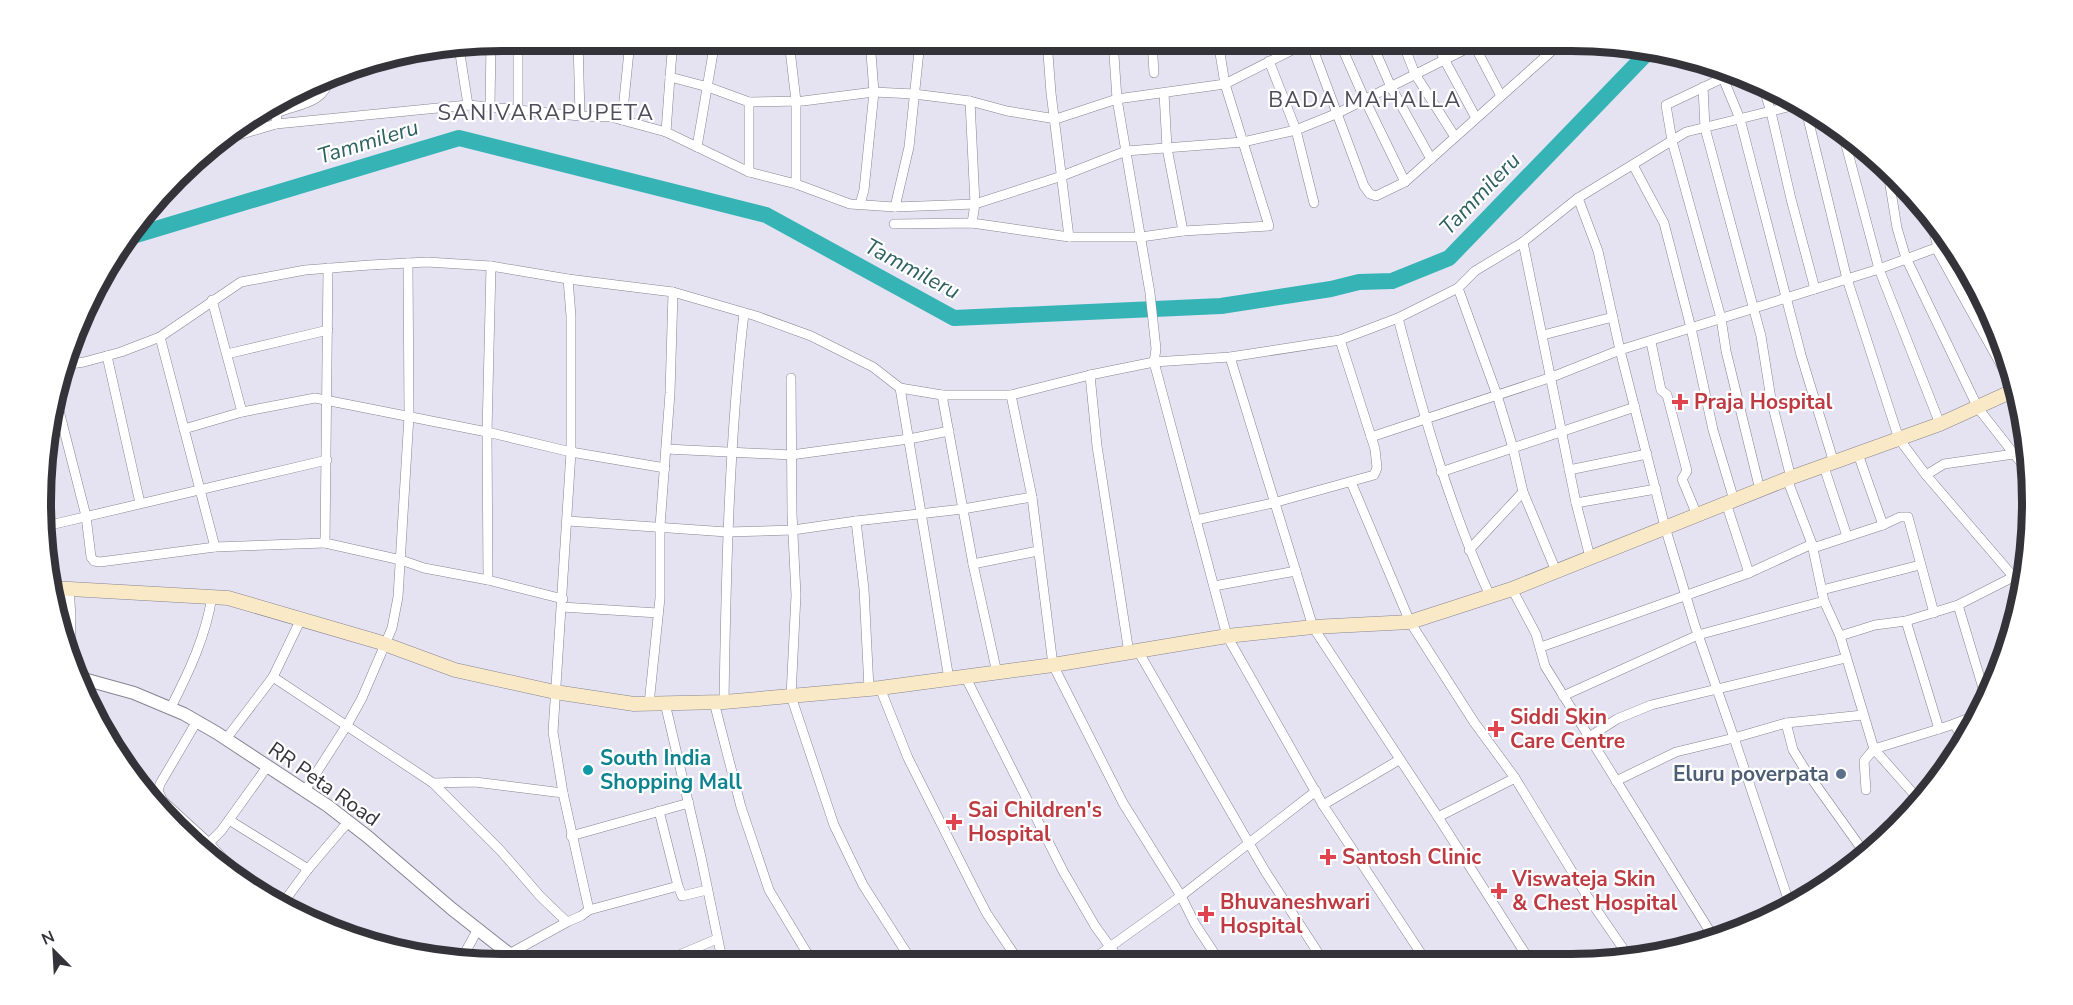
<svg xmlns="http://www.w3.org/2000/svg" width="2073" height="1005" font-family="'Nunito Sans',sans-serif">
  <rect width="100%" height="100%" fill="#e5e3f2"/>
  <!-- green -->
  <polygon fill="#a8c184" points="707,950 711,964 672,964"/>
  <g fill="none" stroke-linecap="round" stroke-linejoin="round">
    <!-- river -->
    <polyline stroke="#36b4b5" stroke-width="16" points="126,238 459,138 766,215 954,318 1221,306 1331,289 1359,282 1392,281 1449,258 1651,49"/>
    <!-- minor casing -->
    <g stroke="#868492" stroke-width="10">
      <g id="minor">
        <polyline points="578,41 580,116"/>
        <polyline points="673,41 670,77 708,87 749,102 803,101 874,92 914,94 970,101 1007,111 1056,119 1117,99 1225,84 1310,41"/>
        <polyline points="789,41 796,101 796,184"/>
        <polyline points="920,41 909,147 895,207 975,204 1062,176 1126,151 1243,142 1296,130 1338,113 1482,41"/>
        <polyline points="1047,41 1051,93 1069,237"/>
        <polyline points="1113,41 1117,99 1150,293 1156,349 1154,362 1090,375 1097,446 1129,653"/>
        <polyline points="1152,41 1154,73"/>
        <polyline points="1310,41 1364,186 1370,194 1376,196 1405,182"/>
        <polyline points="1339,41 1365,100 1405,182 1563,41"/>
        <polyline points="1371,41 1391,87 1431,159"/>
        <polyline points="1402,41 1415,74 1455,137"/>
        <polyline points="1436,41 1444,59 1476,118"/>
        <polyline points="1472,41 1501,96"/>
        <polyline points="715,46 789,41 870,42"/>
        <polyline points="457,48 460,54 468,105"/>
        <polyline points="1269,61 1296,130 1314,203"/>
        <polyline points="1739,73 1723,78 1666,105 1672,141 1721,318 1726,351 1760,490"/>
        <path d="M329 78C325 104 297 104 277 113L276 124 468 105 580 116 611 117 666 132 749 172 796 184 850 204 895 207"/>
        <polyline points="1723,78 1740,119 1801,355 1834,463"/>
        <polyline points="1762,83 1771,112 1791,199 1815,289"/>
        <polyline points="1703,87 1705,128 1761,336 1771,399 1791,478"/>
        <polyline points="1164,93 1167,148 1183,231"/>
        <polyline points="970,101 975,204 972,223"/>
        <polyline points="1805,106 1847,279 1899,439 1926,475 2024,589"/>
        <polyline points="490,107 491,42"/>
        <polyline points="518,110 518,41"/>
        <polyline points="622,120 630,41"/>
        <polyline points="1842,130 1879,269 1940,424"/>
        <polyline points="666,132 670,77"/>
        <polyline points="215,142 276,124"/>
        <polyline points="697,147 715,41"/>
        <polyline points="1633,165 1664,223 1691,328 1713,430 1734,500"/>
        <polyline points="1887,167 1897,228 1906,258 1978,408 2014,454"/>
        <polyline points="749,172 749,102"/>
        <polyline points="1578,198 1598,251 1620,350 1665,527 1695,626 1734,738 1786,723 1793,750 1806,771 1866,855"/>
        <polyline points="860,204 864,190 874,92 870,41"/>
        <polyline points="1929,215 1938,247"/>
        <polyline points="894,224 972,223 1069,237 1141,237 1183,231 1269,226 1225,84 1218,41"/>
        <polyline points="1523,242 1576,503 1590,557"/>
        <polyline points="1936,248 2015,390"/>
        <polyline points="328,268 325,543 401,560 424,568 488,580"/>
        <polyline points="212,300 242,412"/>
        <path d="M1398 318C1423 413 1449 506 1490 596"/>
        <polyline points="1543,335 1613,317"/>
        <polyline points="160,337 215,547"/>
        <polyline points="1651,342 1661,390 1667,395 1687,471 1682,479 1697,515"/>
        <polyline points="227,354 328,330"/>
        <polyline points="107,356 140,503"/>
        <polyline points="1230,357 1313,627 1438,817 1530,961"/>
        <polyline points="64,365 84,362 121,352 160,337 241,282 305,270 370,265 427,262 491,266"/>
        <polyline points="791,378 792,514 796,595 791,696 834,825 863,885 913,963"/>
        <polyline points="900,388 949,679"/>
        <polyline points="55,395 86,516 91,557 94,561 100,562 215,547 325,543"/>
        <polyline points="942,395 973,564 997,673"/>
        <polyline points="1011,395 1032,497 1053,665 1123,803 1181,896 1195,924 1220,962"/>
        <polyline points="184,429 242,412 315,398 487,432 491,266 568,279 673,292"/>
        <polyline points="1371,437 1552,377 1620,350 1879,269 1952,242"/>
        <polyline points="666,449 791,455 909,439 949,431"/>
        <polyline points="1858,454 1883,525"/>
        <polyline points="1824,467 1847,536"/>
        <polyline points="1569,470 1647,454"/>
        <polyline points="1441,472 1635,407"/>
        <polyline points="1926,475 1944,464 2014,454 2030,474"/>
        <polyline points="1787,479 1812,544 1824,601 1840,636 1875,625 1906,621 1939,729 1954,724 1963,739"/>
        <polyline points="1351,482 1410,622 1474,722 1515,778 1587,896 1631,960"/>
        <polyline points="1576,503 1656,489"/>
        <polyline points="1726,503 1749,573 1812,544"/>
        <polyline points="1196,520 1273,503 1374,475 1377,468 1375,449 1340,340"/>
        <polyline points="568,521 727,532 793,530 856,521 963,509 1032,497"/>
        <polyline points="856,521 864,589 869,689"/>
        <polyline points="46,526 327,460"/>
        <polyline points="1813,548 1883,525 1900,517 1908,517 1934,613"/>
        <polyline points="1469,550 1523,492"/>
        <polyline points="973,564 1038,551"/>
        <polyline points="1556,571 1523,492 1513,448 1497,395 1458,288 1475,271 1523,242 1578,198 1686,132 1800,104"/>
        <polyline points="1214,586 1296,571"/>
        <polyline points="1512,589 1536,634 1545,666 1714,938"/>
        <polyline points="69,590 71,615 70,648"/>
        <polyline points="1822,590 1920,565"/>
        <polyline points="563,599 488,580 487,432 571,452 665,468"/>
        <polyline points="1958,605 2013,577"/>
        <polyline points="562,607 658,613"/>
        <polyline points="1906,621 1958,605 1986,698"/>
        <polyline points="1840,636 1874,749 1920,801"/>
        <polyline points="1541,647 1749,573"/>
        <polyline points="1138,651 1265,871 1324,962"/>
        <polyline points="965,676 1063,871 1095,926 1121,962"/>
        <polyline points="273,677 301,619"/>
        <polyline points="880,688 908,758 974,889 987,914 1020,963"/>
        <polyline points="1563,696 1698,635 1824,601"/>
        <polyline points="714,702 741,807 769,890 813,963"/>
        <path d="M724 702C726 572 729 442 744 313"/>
        <polyline points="665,703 701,857 723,964"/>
        <polyline points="649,704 660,598 660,526 670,393 673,292 756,316 811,336 873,367 900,388 942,395 1011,395 1090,375"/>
        <path d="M171 707C189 672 206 636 212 596"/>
        <polyline points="197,721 160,784 158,791 163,801 209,843 238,875"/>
        <polyline points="1786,723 1863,715"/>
        <polyline points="1954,724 1977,715"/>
        <polyline points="1589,737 1617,719 1651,705 1846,658"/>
        <polyline points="226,739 273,677 433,783 500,850 540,896 567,922"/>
        <polyline points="1874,749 1939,729"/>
        <polyline points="1616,781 1676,752 1734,738 1790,905"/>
        <polyline points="433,783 475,782 563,793"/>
        <polyline points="1866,790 1864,761 1874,749"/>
        <polyline points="304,792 347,725 362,698 392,628 398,597 409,416 408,263"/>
        <polyline points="1323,805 1399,760"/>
        <polyline points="659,811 678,886"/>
        <polyline points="1438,817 1515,778"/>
        <polyline points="229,820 308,869"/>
        <polyline points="571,836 689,803"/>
        <polyline points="196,848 209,843 221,831 267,767"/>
        <polyline points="283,903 308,869 348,822"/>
        <polyline points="589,910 678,886 682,896 707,890"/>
        <polyline points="509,954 567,922 581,916 589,910 563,793 553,732 571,452 571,316 568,279"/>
        <polyline points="461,960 478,929"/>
        <polyline points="1426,961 1323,805 1227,636 1154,362 1230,357 1340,340 1398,318 1458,288"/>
        <polyline points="1089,962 1181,896 1316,791"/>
        <polyline points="658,964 717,939"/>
      </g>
    </g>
    <!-- tertiary casing -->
    <g stroke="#868492" stroke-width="14">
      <g id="tertiary">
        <polyline points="80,678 134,693 184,714 217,733 328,806 368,837 452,909 522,964"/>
        <polyline points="1717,938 1789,902 1858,863"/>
      </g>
    </g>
    <!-- secondary casing -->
    <g stroke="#868492" stroke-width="15">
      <polyline id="secondary" points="52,588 228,598 379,642 455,670 555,692 634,704 724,702 880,688 1053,665 1227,636 1313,627 1410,622 1512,589 1787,479 1940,424 2017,389"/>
    </g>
    <!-- minor -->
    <use href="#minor" stroke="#fff" stroke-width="9"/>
    <!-- tertiary -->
    <use href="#tertiary" stroke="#fff" stroke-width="12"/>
    <!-- secondary -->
    <use href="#secondary" stroke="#fae9c6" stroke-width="14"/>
  </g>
  <!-- markers -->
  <g fill="#e0444e" stroke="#fff" stroke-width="2">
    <path d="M1677 393h6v6h6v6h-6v6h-6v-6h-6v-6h6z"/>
    <path d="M1493 720h6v6h6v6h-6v6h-6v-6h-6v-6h6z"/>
    <path d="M951 813h6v6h6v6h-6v6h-6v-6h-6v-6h6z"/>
    <path d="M1325 848h6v6h6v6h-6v6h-6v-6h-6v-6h6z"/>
    <path d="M1496 882h6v6h6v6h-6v6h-6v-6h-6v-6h6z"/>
    <path d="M1203 905h6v6h6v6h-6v6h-6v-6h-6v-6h6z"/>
  </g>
  <circle fill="#0f9aa8" stroke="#fff" stroke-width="2" cx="588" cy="770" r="6"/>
  <circle fill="#5c6f8a" stroke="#fff" stroke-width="2" cx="1841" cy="774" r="6"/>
  <g text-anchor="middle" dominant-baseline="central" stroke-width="4.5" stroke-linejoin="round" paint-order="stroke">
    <!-- health labels -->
    <g font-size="21" font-weight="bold" fill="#be3a42" stroke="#fff" text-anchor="start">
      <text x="1694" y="402">Praja Hospital</text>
      <text x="1510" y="717">Siddi Skin<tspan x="1510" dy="24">Care Centre</tspan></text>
      <text x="968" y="810">Sai Children's<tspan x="968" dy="24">Hospital</tspan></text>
      <text x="1342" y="857">Santosh Clinic</text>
      <text x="1512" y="879">Viswateja Skin<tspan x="1512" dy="24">&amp; Chest Hospital</tspan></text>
      <text x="1220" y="902">Bhuvaneshwari<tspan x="1220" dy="24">Hospital</tspan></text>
    </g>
    <!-- culture labels -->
    <g font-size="21" font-weight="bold" fill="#0d838f" stroke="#fff" text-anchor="start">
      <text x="600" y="758">South India<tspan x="600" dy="24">Shopping Mall</tspan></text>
    </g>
    <!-- service labels -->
    <g font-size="21" font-weight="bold" fill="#4e5e75" stroke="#fff" text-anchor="end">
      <text x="1829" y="774">Eluru poverpata</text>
    </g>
    <!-- street labels -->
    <g font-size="21" fill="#343339" stroke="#fff">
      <text transform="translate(324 784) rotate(35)">RR Peta Road</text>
    </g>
    <!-- neighbourhood labels -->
    <g font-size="22" letter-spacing="1.5" fill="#4f4d5a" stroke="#fff">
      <text x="1365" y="100">BADA MAHALLA</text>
      <text x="546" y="113">SANIVARAPUPETA</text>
    </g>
    <!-- water labels -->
    <g font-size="22" font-style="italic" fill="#2e6161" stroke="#fff">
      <text transform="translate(368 142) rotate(-17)">Tammileru</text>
      <text transform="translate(1480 194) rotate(-46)">Tammileru</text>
      <text transform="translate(912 269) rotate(28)">Tammileru</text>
    </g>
  </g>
  <!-- crop -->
  <path d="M0 0H2073V1005H0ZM502 51H1571A451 451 0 0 1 2022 502V503A451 451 0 0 1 1571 954H502A451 451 0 0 1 51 503V502A451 451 0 0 1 502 51Z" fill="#fff" fill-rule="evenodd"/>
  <path fill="none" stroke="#343339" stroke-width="8" d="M502 51H1571A451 451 0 0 1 2022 502V503A451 451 0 0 1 1571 954H502A451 451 0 0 1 51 503V502A451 451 0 0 1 502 51Z"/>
  <!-- north arrow -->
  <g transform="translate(54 951) rotate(336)" stroke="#ffffff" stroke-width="4.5" paint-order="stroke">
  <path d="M0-4.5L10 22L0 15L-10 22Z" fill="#343339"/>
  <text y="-9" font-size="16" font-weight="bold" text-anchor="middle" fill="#343339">N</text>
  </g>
</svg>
